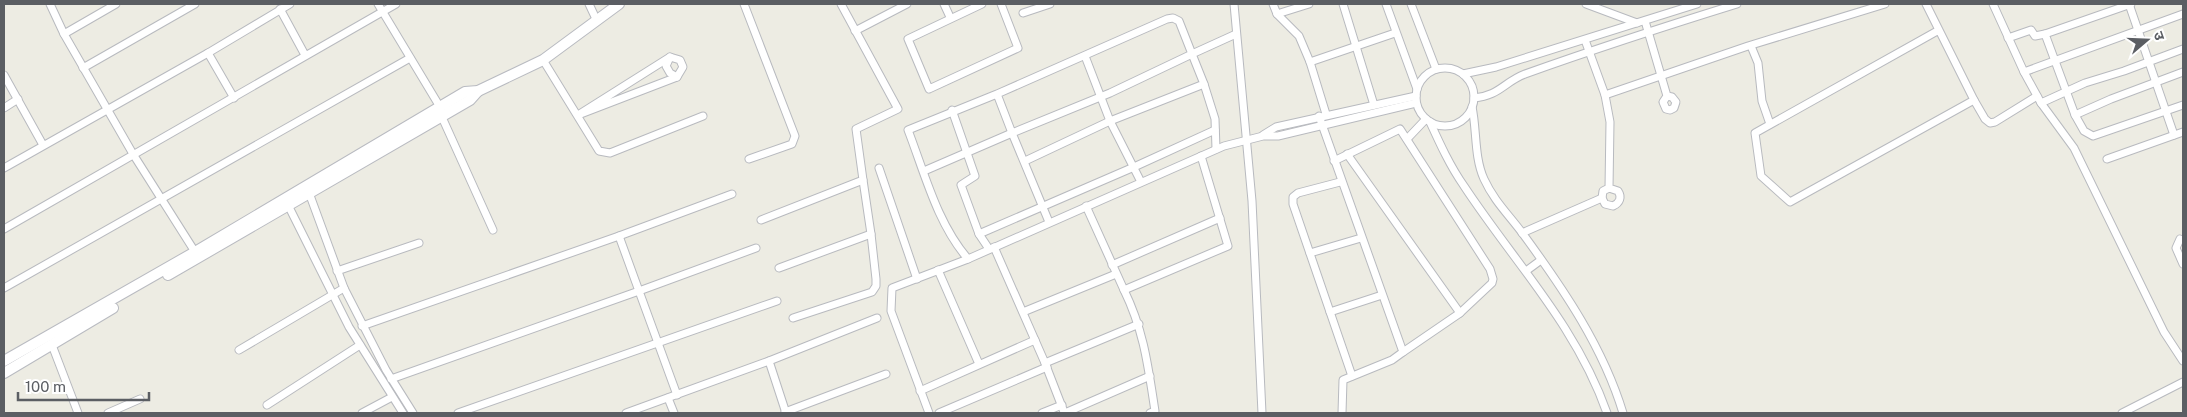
<svg xmlns="http://www.w3.org/2000/svg" width="2187" height="417" font-family="'Public Sans','Noto Sans Devanagari',sans-serif">
  <rect width="100%" height="100%" fill="#edece3"/>
  <g fill="none" stroke-linecap="round" stroke-linejoin="round">
    <!-- street casing -->
    <g stroke="#b8babf" stroke-width="9">
      <g id="street">
        <polyline points="50,4 64,34 133,154 197,255"/>
        <polyline points="378,4 440,107"/>
        <polyline points="589,4 597,21"/>
        <polyline points="744,4 795,136 792,144 749,159"/>
        <polyline points="944,4 950,17"/>
        <polyline points="982,4 908,39 929,89 1018,48 1001,4"/>
        <polyline points="1234,4 1252,201 1262,413"/>
        <polyline points="1273,4 1277,14 1309,4"/>
        <polyline points="1343,4 1374,105"/>
        <polyline points="1386,4 1417,89"/>
        <polyline points="1411,4 1436,69"/>
        <polyline points="1586,4 1637,23"/>
        <polyline points="1926,4 1974,100 1790,202 1761,176 1755,133 1939,30"/>
        <polyline points="1993,4 2024,72 2041,103 2074,148 2164,332 2183,361"/>
        <polyline points="2129,4 2174,135"/>
        <polyline points="2131,4 2045,34 2075,115 2084,131 2093,136 2183,105"/>
        <polyline points="280,9 305,55"/>
        <polyline points="1023,13 1050,4"/>
        <polyline points="1277,14 1299,36 1310,62 1395,33"/>
        <polyline points="1645,21 1667,96 1672,97 1676,102 1674,108 1670,110 1666,109 1663,102 1667,96"/>
        <polyline points="855,31 907,4"/>
        <polyline points="64,34 116,4"/>
        <polyline points="2008,38 2031,30 2035,36 2045,34"/>
        <polyline points="1585,40 1605,95 1748,46 1885,4"/>
        <polyline points="1751,46 1758,63 1762,101 1770,124"/>
        <polyline points="208,53 234,98"/>
        <polyline points="1085,56 1110,121 1141,182"/>
        <polygon points="670,57 680,60 683,67 677,77 578,115"/>
        <polyline points="670,57 666,66 670,73 677,77"/>
        <polyline points="543,60 599,151 610,153 703,116"/>
        <polyline points="1310,62 1326,114"/>
        <circle cx="1445" cy="97" r="29"/>
        <polyline points="83,68 195,4"/>
        <polyline points="2024,72 2183,14"/>
        <polyline points="1463,74 1496,67 1697,4"/>
        <polyline points="4,75 43,145"/>
        <polyline points="1204,84 1215,119 1216,149"/>
        <path d="M997 94 1167 19 1173 18 1179 21 1192 54 1110 93 1012 133 997 94 908 130C925 174 937 223 968 259L1224 146 1263 136H1278L1416 103"/>
        <path d="M1605 95 1610 122 1609 188 1618 191C1622 197 1620 203 1613 206L1605 204 1602 198 1603 191 1609 188"/>
        <path d="M1474 98C1499 96 1504 82 1525 74 1595 49 1666 26 1737 4"/>
        <polyline points="1974,100 1985,119 1990,123 1995,122 2037,96"/>
        <polyline points="2041,103 2085,83 2124,71 2183,49"/>
        <path d="M1472 107C1477 130 1474 157 1484 179 1494 201 1509 215 1523 234 1564 290 1603 347 1623 413"/>
        <polyline points="4,108 18,99"/>
        <polyline points="952,110 975,176 961,185 979,234 1134,167 1215,130"/>
        <polyline points="441,115 493,230"/>
        <polyline points="2075,115 2111,99 2183,72"/>
        <polyline points="1319,116 1403,352 1392,360 1343,380 1342,413"/>
        <path d="M1430 122C1440 144 1450 166 1464 186 1514 262 1576 325 1607 413"/>
        <polyline points="1263,135 1276,127 1416,96"/>
        <polyline points="1407,139 1426,119"/>
        <polyline points="1347,154 1460,313"/>
        <polyline points="2107,159 2183,132"/>
        <polyline points="1025,161 1110,121 1204,84 1192,54 1236,34"/>
        <polyline points="1334,161 1400,129 1490,269 1493,279 1492,283 1460,313 1403,352"/>
        <polyline points="4,168 208,53 290,4"/>
        <polyline points="879,168 917,279"/>
        <polyline points="924,171 1012,133 1049,222"/>
        <polyline points="1340,182 1298,193 1293,197 1293,204 1352,376"/>
        <polyline points="308,190 344,288 386,370 413,413"/>
        <polyline points="286,201 349,327 403,413"/>
        <polyline points="1086,206 1124,290 1228,246 1201,156"/>
        <polyline points="761,220 863,180 856,129 898,109 841,4"/>
        <polyline points="4,229 396,4"/>
        <polyline points="1522,233 1602,198"/>
        <polyline points="979,234 989,249"/>
        <polyline points="619,236 732,194"/>
        <polyline points="2180,239 2176,248 2183,264"/>
        <polyline points="994,247 1045,363"/>
        <polyline points="1310,253 1361,238"/>
        <polyline points="1112,265 1220,218"/>
        <polyline points="779,268 871,234 863,180"/>
        <polyline points="938,270 979,364"/>
        <polyline points="337,271 419,243"/>
        <polyline points="1526,271 1541,260"/>
        <polyline points="4,288 410,58"/>
        <path d="M1124 290C1144 331 1148 366 1155 411L1150 413"/>
        <polyline points="1023,312 1116,274"/>
        <polyline points="1330,312 1382,295"/>
        <polyline points="793,318 872,292 876,286 876,279 871,234"/>
        <polyline points="362,326 619,236 639,291 391,379"/>
        <polyline points="52,345 78,413"/>
        <polyline points="239,350 344,288"/>
        <polyline points="920,391 1035,340"/>
        <polyline points="677,395 639,291 756,248"/>
        <polyline points="668,398 674,413"/>
        <polyline points="267,405 360,345"/>
        <polyline points="785,412 886,374"/>
        <polyline points="1064,412 1045,363 1139,324"/>
        <polyline points="108,413 140,399"/>
        <polyline points="362,413 392,397"/>
        <polyline points="458,413 777,301"/>
        <polyline points="626,413 769,361"/>
        <polyline points="786,413 769,361 877,318"/>
        <polyline points="929,413 891,311 892,288 968,259"/>
        <polyline points="939,413 1047,367"/>
        <polyline points="1042,413 1062,405"/>
        <polyline points="1065,413 1150,376"/>
        <polyline points="2122,413 2183,382"/>
      </g>
    </g>
    <!-- secondary casing -->
    <g stroke="#b9bbc1" stroke-width="12">
      <g id="secondary">
        <polyline points="168,275 470,100 478,91"/>
        <polyline points="4,361 195,252 465,92 478,91 543,60 619,4"/>
        <polyline points="4,373 113,308"/>
      </g>
    </g>
    <!-- street -->
    <use href="#street" stroke="#fff" stroke-width="7"/>
    <!-- secondary -->
    <use href="#secondary" stroke="#fff" stroke-width="10"/>
  </g>
  <!-- border -->
  <rect width="2187" height="417" fill="none" stroke="#5b5e63" stroke-width="10"/>
  <!-- north arrow -->
  <g transform="translate(2147 40) rotate(71)" stroke="#ffffff" stroke-width="4" paint-order="stroke">
  <path d="M0-4L9 19L0 12L-9 19Z" fill="#5b5e63"/>
  <text y="-8" font-size="14" font-weight="bold" text-anchor="middle" fill="#5b5e63">उ</text>
  </g>
  <!-- scale -->
  <path d="M18 392v8h131v-8" fill="none" stroke="#5b5e63" stroke-width="2.5"/>
  <text x="25" y="392" font-size="15" fill="#5b5e63" stroke="#ffffff" stroke-width="4" paint-order="stroke">100 m</text>
</svg>
